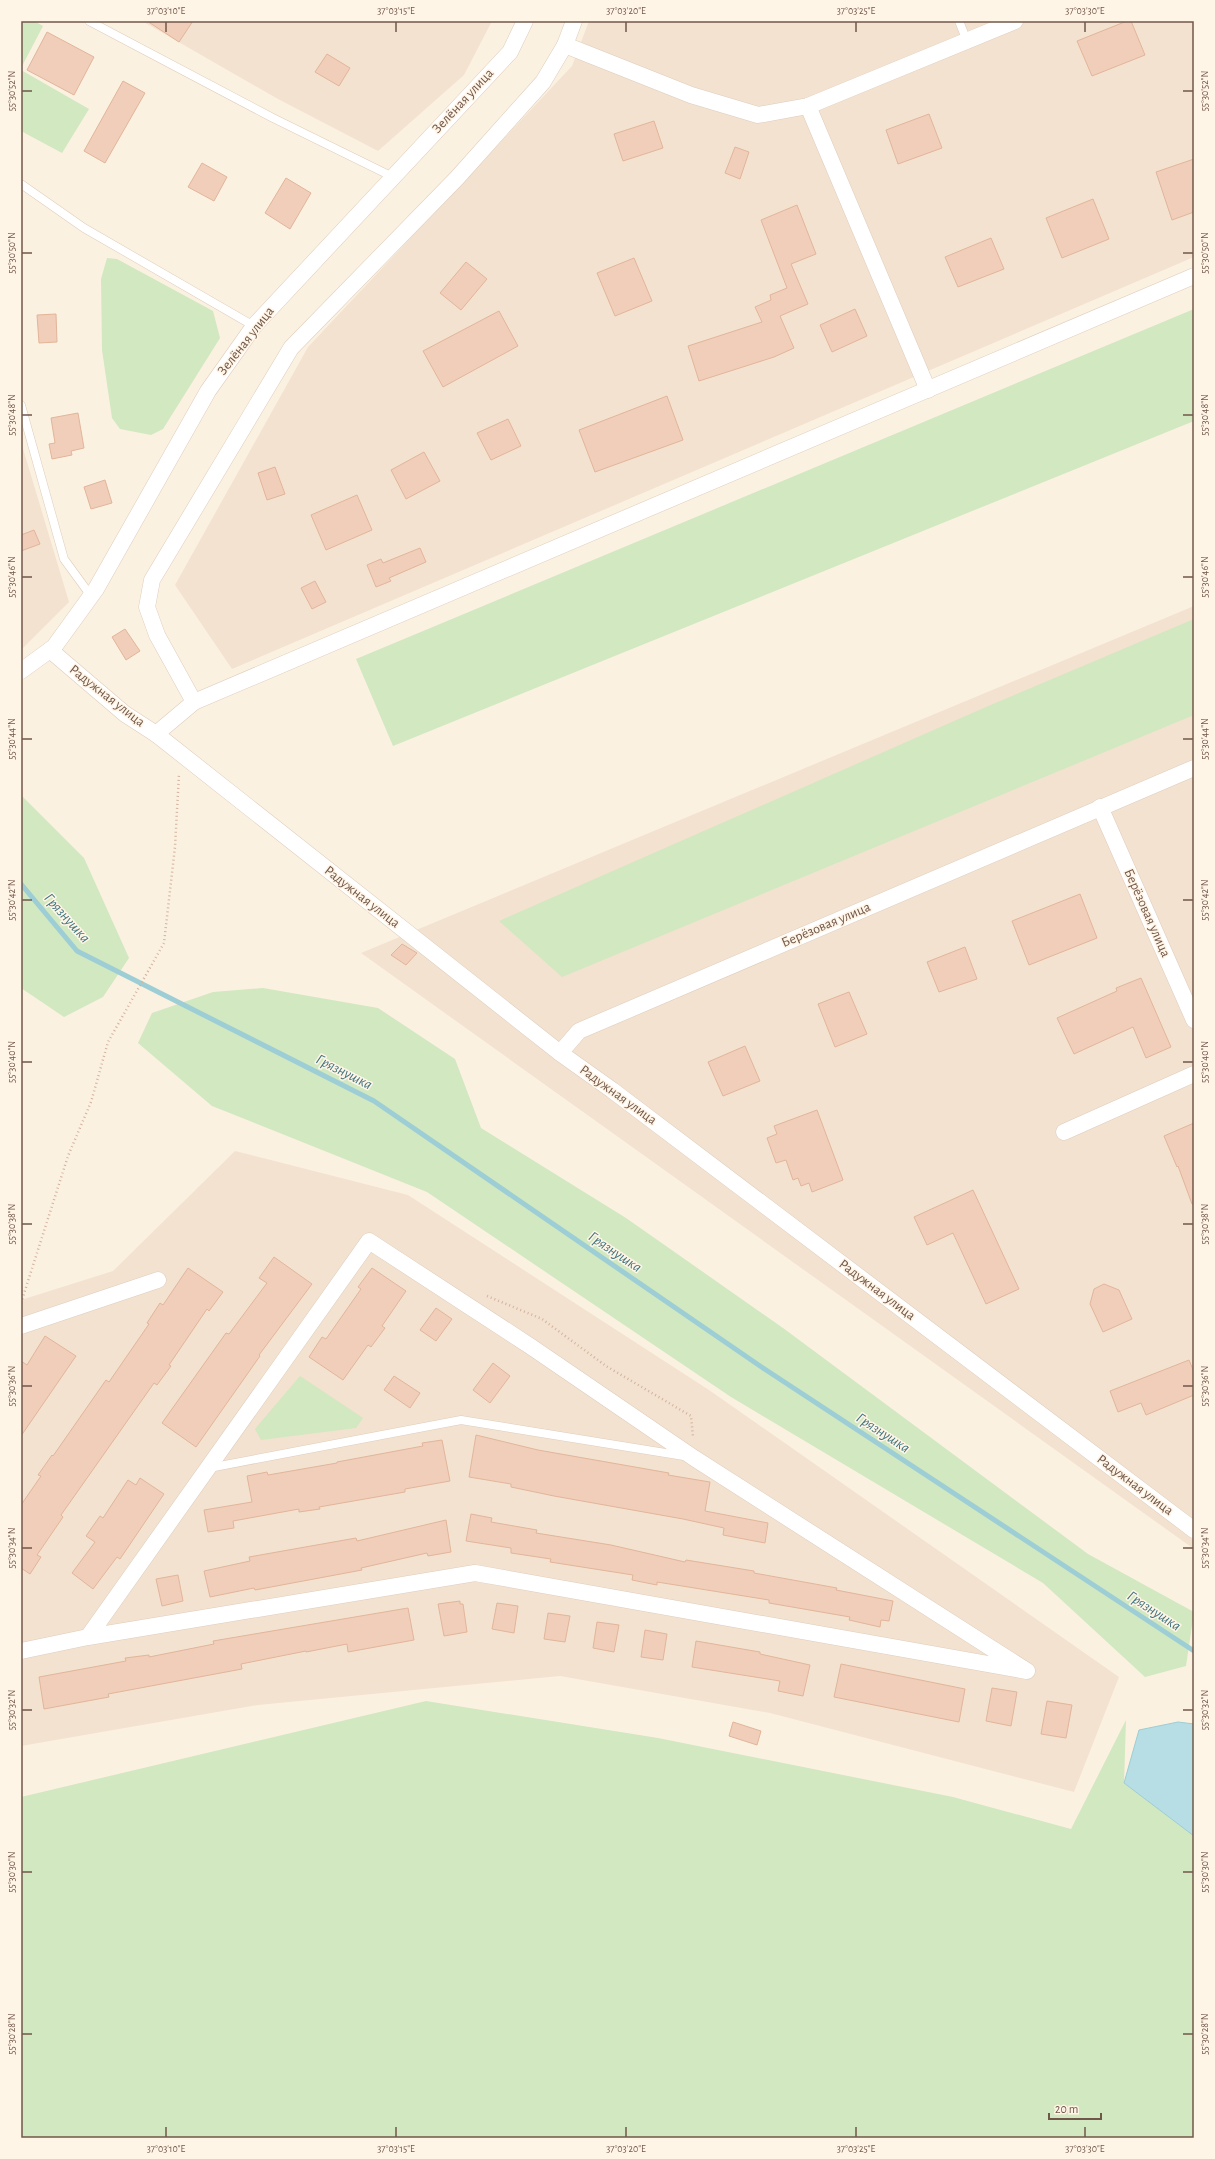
<svg xmlns="http://www.w3.org/2000/svg" width="1215" height="2159" font-family="'Alegreya Sans',sans-serif">
  <rect width="100%" height="100%" fill="#fbf1e1"/>
  <!-- residential -->
  <g fill="#f3e2d0">
    <polygon points="142,21 492,21 464,75 378,151 278,99"/>
    <polygon points="589,21 1194,21 1194,257 232,669 175,585 308,347 572,66"/>
    <polygon points="21,442 69,602 21,650"/>
    <polygon points="1194,606 1194,1549 361,953"/>
    <polygon points="235,1151 408,1195 709,1390 1119,1677 1074,1792 770,1713 560,1676 258,1705 21,1746 21,1300 113,1271"/>
  </g>
  <!-- green -->
  <g fill="#d1e8c0">
    <polygon points="21,21 34,21 43,26 21,68"/>
    <polygon points="21,70 89,109 62,153 21,131"/>
    <polygon points="107,258 117,259 213,311 220,338 163,429 151,435 120,429 112,418 102,350 101,279"/>
    <polygon points="1194,309 1194,421 393,746 356,659"/>
    <polygon points="1194,619 1194,715 562,977 499,921 986,707"/>
    <polygon points="21,795 84,858 129,958 103,997 64,1017 21,988"/>
    <polygon points="263,988 378,1008 455,1059 481,1128 626,1218 783,1328 1088,1554 1194,1612 1186,1666 1145,1677 1043,1583 731,1397 427,1192 212,1106 138,1043 152,1013 213,992"/>
    <polygon points="300,1376 363,1418 356,1428 261,1440 255,1429"/>
    <polygon points="426,1701 658,1738 953,1797 1071,1829 1126,1720 1124,1783 1194,1836 1194,2138 21,2138 21,1797"/>
  </g>
  <!-- water -->
  <polygon fill="#b6dee4" stroke="#9dcdd5" points="1178,1722 1194,1724 1194,1836 1124,1783 1139,1730"/>
  <g fill="none" stroke-linecap="round" stroke-linejoin="round">
    <!-- stream -->
    <polyline stroke="#9dcdd5" stroke-width="5" points="21,884 77,951 374,1101 763,1368 1194,1651"/>
  </g>
  <!-- building -->
  <g fill="#f0ceb9" stroke="#e2b59a">
    <polygon points="147,21 193,21 179,42"/>
    <polygon points="1127,21 1131,21 1145,55 1092,76 1077,41"/>
    <polygon points="47,32 94,57 74,95 27,70"/>
    <polygon points="327,54 350,68 339,86 315,72"/>
    <polygon points="123,81 145,93 105,163 84,151"/>
    <polygon points="929,114 942,148 898,164 886,130"/>
    <polygon points="654,121 663,148 623,161 614,134"/>
    <polygon points="735,147 749,152 740,179 725,173"/>
    <polygon points="1194,159 1194,212 1172,220 1156,172"/>
    <polygon points="202,163 227,177 214,201 188,187"/>
    <polygon points="286,178 311,193 290,229 265,213"/>
    <polygon points="1093,199 1109,239 1062,258 1046,218"/>
    <polygon points="797,205 816,254 791,264 808,304 780,316 794,348 774,357 699,381 688,346 762,322 755,307 771,300 770,295 787,288 761,220"/>
    <polygon points="991,238 1004,269 958,287 945,257"/>
    <polygon points="634,258 652,301 615,316 597,273"/>
    <polygon points="466,262 487,279 461,310 440,293"/>
    <polygon points="855,309 867,336 832,352 820,325"/>
    <polygon points="499,311 518,346 443,387 423,351"/>
    <polygon points="56,314 57,342 39,343 37,315"/>
    <polygon points="667,396 683,440 595,472 579,430"/>
    <polygon points="78,413 84,448 71,451 72,455 52,459 49,444 55,443 51,418"/>
    <polygon points="508,419 521,446 491,460 477,433"/>
    <polygon points="424,452 440,481 406,499 391,470"/>
    <polygon points="275,467 285,494 267,500 258,473"/>
    <polygon points="105,480 112,503 91,509 84,487"/>
    <polygon points="357,495 372,530 326,550 311,515"/>
    <polygon points="34,530 40,544 21,551 21,535"/>
    <polygon points="420,548 426,562 389,578 391,581 376,587 367,565 381,559 383,563"/>
    <polygon points="315,581 326,602 312,609 301,588"/>
    <polygon points="125,629 140,651 126,660 112,637"/>
    <polygon points="1080,894 1097,938 1029,965 1012,921"/>
    <polygon points="402,944 417,953 406,965 391,955"/>
    <polygon points="965,947 977,979 939,992 927,962"/>
    <polygon points="1141,978 1171,1047 1146,1058 1133,1027 1074,1054 1057,1018 1117,991 1116,988"/>
    <polygon points="849,992 867,1034 835,1047 818,1004"/>
    <polygon points="745,1046 760,1081 723,1096 708,1062"/>
    <polygon points="817,1110 843,1180 812,1192 809,1183 801,1186 798,1178 793,1180 786,1160 776,1163 767,1138 777,1134 774,1126"/>
    <polygon points="1194,1123 1194,1204 1192,1204 1178,1166 1177,1167 1164,1136"/>
    <polygon points="973,1190 1019,1289 986,1304 953,1233 927,1245 914,1217"/>
    <polygon points="274,1257 312,1284 259,1355 260,1356 196,1447 162,1423 226,1333 229,1334 267,1283 259,1278"/>
    <polygon points="188,1268 223,1292 209,1311 207,1309 169,1365 171,1366 157,1385 154,1383 61,1515 63,1517 37,1555 41,1557 30,1574 21,1568 21,1505 41,1476 38,1475 52,1455 53,1456 106,1380 109,1382 149,1324 147,1323 160,1303 163,1305"/>
    <polygon points="372,1268 406,1291 382,1326 385,1328 371,1347 368,1345 343,1380 309,1357 322,1337 326,1339 361,1289 358,1287"/>
    <polygon points="1104,1284 1119,1290 1132,1319 1103,1332 1090,1304 1094,1289"/>
    <polygon points="436,1308 452,1319 436,1341 420,1330"/>
    <polygon points="45,1336 76,1356 21,1436 21,1361 27,1365"/>
    <polygon points="1189,1360 1194,1372 1194,1395 1146,1415 1141,1403 1118,1412 1110,1391"/>
    <polygon points="493,1363 510,1376 490,1403 473,1390"/>
    <polygon points="394,1376 420,1393 410,1408 384,1390"/>
    <polygon points="476,1435 538,1450 669,1473 668,1475 710,1482 705,1511 768,1523 765,1543 723,1535 724,1528 683,1519 554,1496 511,1487 511,1484 469,1477"/>
    <polygon points="442,1440 450,1481 405,1489 405,1492 319,1507 320,1509 299,1512 299,1509 233,1521 234,1528 208,1532 204,1510 252,1502 247,1476 267,1472 268,1475 337,1463 337,1462 423,1446 422,1443"/>
    <polygon points="140,1478 164,1494 120,1559 117,1557 93,1589 72,1573 95,1542 86,1536 100,1516 103,1518 128,1480 136,1485"/>
    <polygon points="471,1514 492,1518 491,1522 537,1530 536,1533 611,1545 685,1562 686,1560 754,1571 754,1573 837,1588 836,1590 893,1601 889,1621 881,1620 880,1627 849,1620 850,1617 769,1603 769,1600 657,1582 657,1585 632,1580 633,1575 550,1562 551,1559 511,1553 511,1548 466,1541"/>
    <polygon points="446,1520 451,1552 428,1556 427,1553 361,1568 362,1570 255,1590 254,1588 210,1597 204,1571 250,1561 249,1557 356,1538 357,1541"/>
    <polygon points="178,1575 183,1601 162,1606 156,1579"/>
    <polygon points="460,1601 460,1604 463,1604 467,1632 444,1636 438,1604"/>
    <polygon points="497,1603 518,1606 514,1633 492,1629"/>
    <polygon points="408,1608 414,1640 348,1652 347,1644 306,1652 306,1651 241,1664 242,1669 108,1694 109,1697 44,1709 39,1677 126,1661 125,1658 149,1655 149,1657 214,1644 213,1641"/>
    <polygon points="548,1613 570,1616 565,1642 544,1639"/>
    <polygon points="597,1622 619,1625 614,1652 593,1648"/>
    <polygon points="645,1630 667,1634 663,1660 641,1657"/>
    <polygon points="696,1641 760,1652 760,1654 810,1665 803,1696 778,1691 780,1681 692,1667"/>
    <polygon points="841,1664 965,1689 959,1722 834,1697"/>
    <polygon points="992,1688 1017,1692 1011,1726 986,1721"/>
    <polygon points="1047,1701 1072,1705 1066,1738 1041,1734"/>
    <polygon points="733,1722 761,1731 757,1745 729,1736"/>
  </g>
  <g fill="none" stroke-linecap="round" stroke-linejoin="round">
    <!-- service casing -->
    <g stroke="#dfcdbd" stroke-width="9">
      <g id="service">
        <polyline points="89,21 273,118 393,177"/>
        <polyline points="959,21 967,41"/>
        <polyline points="21,184 84,228 254,326"/>
        <polyline points="21,405 64,559 91,596"/>
        <polyline points="209,1468 461,1420 684,1456"/>
      </g>
    </g>
    <!-- minor casing -->
    <g stroke="#dfcdbd" stroke-width="17">
      <g id="minor">
        <polyline points="565,45 691,95 758,115 808,106 1015,21"/>
        <polyline points="808,106 928,390"/>
        <polyline points="50,650 125,714 156,734 560,1053 612,1090 1194,1530"/>
        <polyline points="21,671 54,647 96,589 208,391 254,326 510,52 525,21"/>
        <polyline points="194,702 157,635 147,607 152,580 291,348 457,178 543,82 565,45 574,21"/>
        <polyline points="156,734 194,702 1194,276"/>
        <polyline points="1100,807 1194,1020"/>
        <polyline points="560,1053 579,1031 1194,768"/>
        <polyline points="1064,1132 1194,1074"/>
        <polyline points="21,1326 158,1280"/>
        <polyline points="21,1651 88,1637 475,1573 1027,1671 694,1458 530,1346 369,1241 88,1637"/>
      </g>
    </g>
    <!-- path -->
    <g stroke="#d4b29d" stroke-width="2.5" stroke-dasharray="1 3" stroke-linecap="butt">
      <polyline points="487,1296 542,1319 606,1366 691,1416 693,1437"/>
      <polyline points="21,1303 68,1156 91,1102 108,1042 164,943 175,847 179,774"/>
    </g>
    <!-- service -->
    <use href="#service" stroke="#fff" stroke-width="8"/>
    <!-- minor -->
    <use href="#minor" stroke="#fff" stroke-width="16"/>
  </g>
  <!-- ticks -->
  <path fill="none" stroke="#715749" stroke-width="1.5" d="M166 22V32M396 22V32M626 22V32M856 22V32M1085 22V32M22 91H32M1183 91H1193M22 253H32M1183 253H1193M22 415H32M1183 415H1193M22 577H32M1183 577H1193M22 739H32M1183 739H1193M22 900H32M1183 900H1193M22 1062H32M1183 1062H1193M22 1224H32M1183 1224H1193M22 1386H32M1183 1386H1193M22 1548H32M1183 1548H1193M22 1710H32M1183 1710H1193M22 1872H32M1183 1872H1193M22 2034H32M1183 2034H1193M166 2127V2137M396 2127V2137M626 2127V2137M856 2127V2137M1085 2127V2137"/>
  <g text-anchor="middle" dominant-baseline="central" stroke-width="3" stroke-linejoin="round" paint-order="stroke">
    <!-- street labels -->
    <g font-size="14" fill="#715749" stroke="#fff5e7">
      <text transform="translate(463 101) rotate(-47)">Зелёная улица</text>
      <text transform="translate(246 341) rotate(-52)">Зелёная улица</text>
      <text transform="translate(107 696) rotate(38)">Радужная улица</text>
      <text transform="translate(362 897) rotate(38)">Радужная улица</text>
      <text transform="translate(1147 913) rotate(66)">Берёзовая улица</text>
      <text transform="translate(826 925) rotate(-23)">Берёзовая улица</text>
      <text transform="translate(618 1095) rotate(36)">Радужная улица</text>
      <text transform="translate(877 1290) rotate(37)">Радужная улица</text>
      <text transform="translate(1135 1485) rotate(37)">Радужная улица</text>
    </g>
    <!-- water labels -->
    <g font-size="15" font-style="italic" fill="#40747e" stroke="#fff5e7">
      <text transform="translate(67 918) rotate(48)">Грязнушка</text>
      <text transform="translate(344 1072) rotate(27)">Грязнушка</text>
      <text transform="translate(615 1252) rotate(34)">Грязнушка</text>
      <text transform="translate(883 1433) rotate(33)">Грязнушка</text>
      <text transform="translate(1154 1611) rotate(33)">Грязнушка</text>
    </g>
  </g>
  <!-- border -->
  <rect width="1215" height="2159" fill="none" stroke="#fff5e7" stroke-width="44"/>
  <!-- scale -->
  <path d="M1049 2113v6h52v-6" fill="none" stroke="#715749" stroke-width="2"/>
  <text x="1055" y="2113" font-size="12" fill="#715749" stroke="#fff5e7" stroke-width="3" paint-order="stroke">20 m</text>
  <rect x="22" y="22" width="1171" height="2115" fill="none" stroke="#715749" stroke-width="1.5"/>
  <g font-size="10" text-anchor="middle" fill="#715749">
    <text x="166" y="14">37°03'10"E</text>
    <text x="396" y="14">37°03'15"E</text>
    <text x="626" y="14">37°03'20"E</text>
    <text x="856" y="14">37°03'25"E</text>
    <text x="1085" y="14">37°03'30"E</text>
    <text transform="translate(11 91) rotate(-90)" y="4">55°30'52"N</text>
    <text transform="translate(1204 91) rotate(-90)" y="4">55°30'52"N</text>
    <text transform="translate(11 253) rotate(-90)" y="4">55°30'50"N</text>
    <text transform="translate(1204 253) rotate(-90)" y="4">55°30'50"N</text>
    <text transform="translate(11 415) rotate(-90)" y="4">55°30'48"N</text>
    <text transform="translate(1204 415) rotate(-90)" y="4">55°30'48"N</text>
    <text transform="translate(11 577) rotate(-90)" y="4">55°30'46"N</text>
    <text transform="translate(1204 577) rotate(-90)" y="4">55°30'46"N</text>
    <text transform="translate(11 739) rotate(-90)" y="4">55°30'44"N</text>
    <text transform="translate(1204 739) rotate(-90)" y="4">55°30'44"N</text>
    <text transform="translate(11 900) rotate(-90)" y="4">55°30'42"N</text>
    <text transform="translate(1204 900) rotate(-90)" y="4">55°30'42"N</text>
    <text transform="translate(11 1062) rotate(-90)" y="4">55°30'40"N</text>
    <text transform="translate(1204 1062) rotate(-90)" y="4">55°30'40"N</text>
    <text transform="translate(11 1224) rotate(-90)" y="4">55°30'38"N</text>
    <text transform="translate(1204 1224) rotate(-90)" y="4">55°30'38"N</text>
    <text transform="translate(11 1386) rotate(-90)" y="4">55°30'36"N</text>
    <text transform="translate(1204 1386) rotate(-90)" y="4">55°30'36"N</text>
    <text transform="translate(11 1548) rotate(-90)" y="4">55°30'34"N</text>
    <text transform="translate(1204 1548) rotate(-90)" y="4">55°30'34"N</text>
    <text transform="translate(11 1710) rotate(-90)" y="4">55°30'32"N</text>
    <text transform="translate(1204 1710) rotate(-90)" y="4">55°30'32"N</text>
    <text transform="translate(11 1872) rotate(-90)" y="4">55°30'30"N</text>
    <text transform="translate(1204 1872) rotate(-90)" y="4">55°30'30"N</text>
    <text transform="translate(11 2034) rotate(-90)" y="4">55°30'28"N</text>
    <text transform="translate(1204 2034) rotate(-90)" y="4">55°30'28"N</text>
    <text x="166" y="2152">37°03'10"E</text>
    <text x="396" y="2152">37°03'15"E</text>
    <text x="626" y="2152">37°03'20"E</text>
    <text x="856" y="2152">37°03'25"E</text>
    <text x="1085" y="2152">37°03'30"E</text>
  </g>
</svg>
